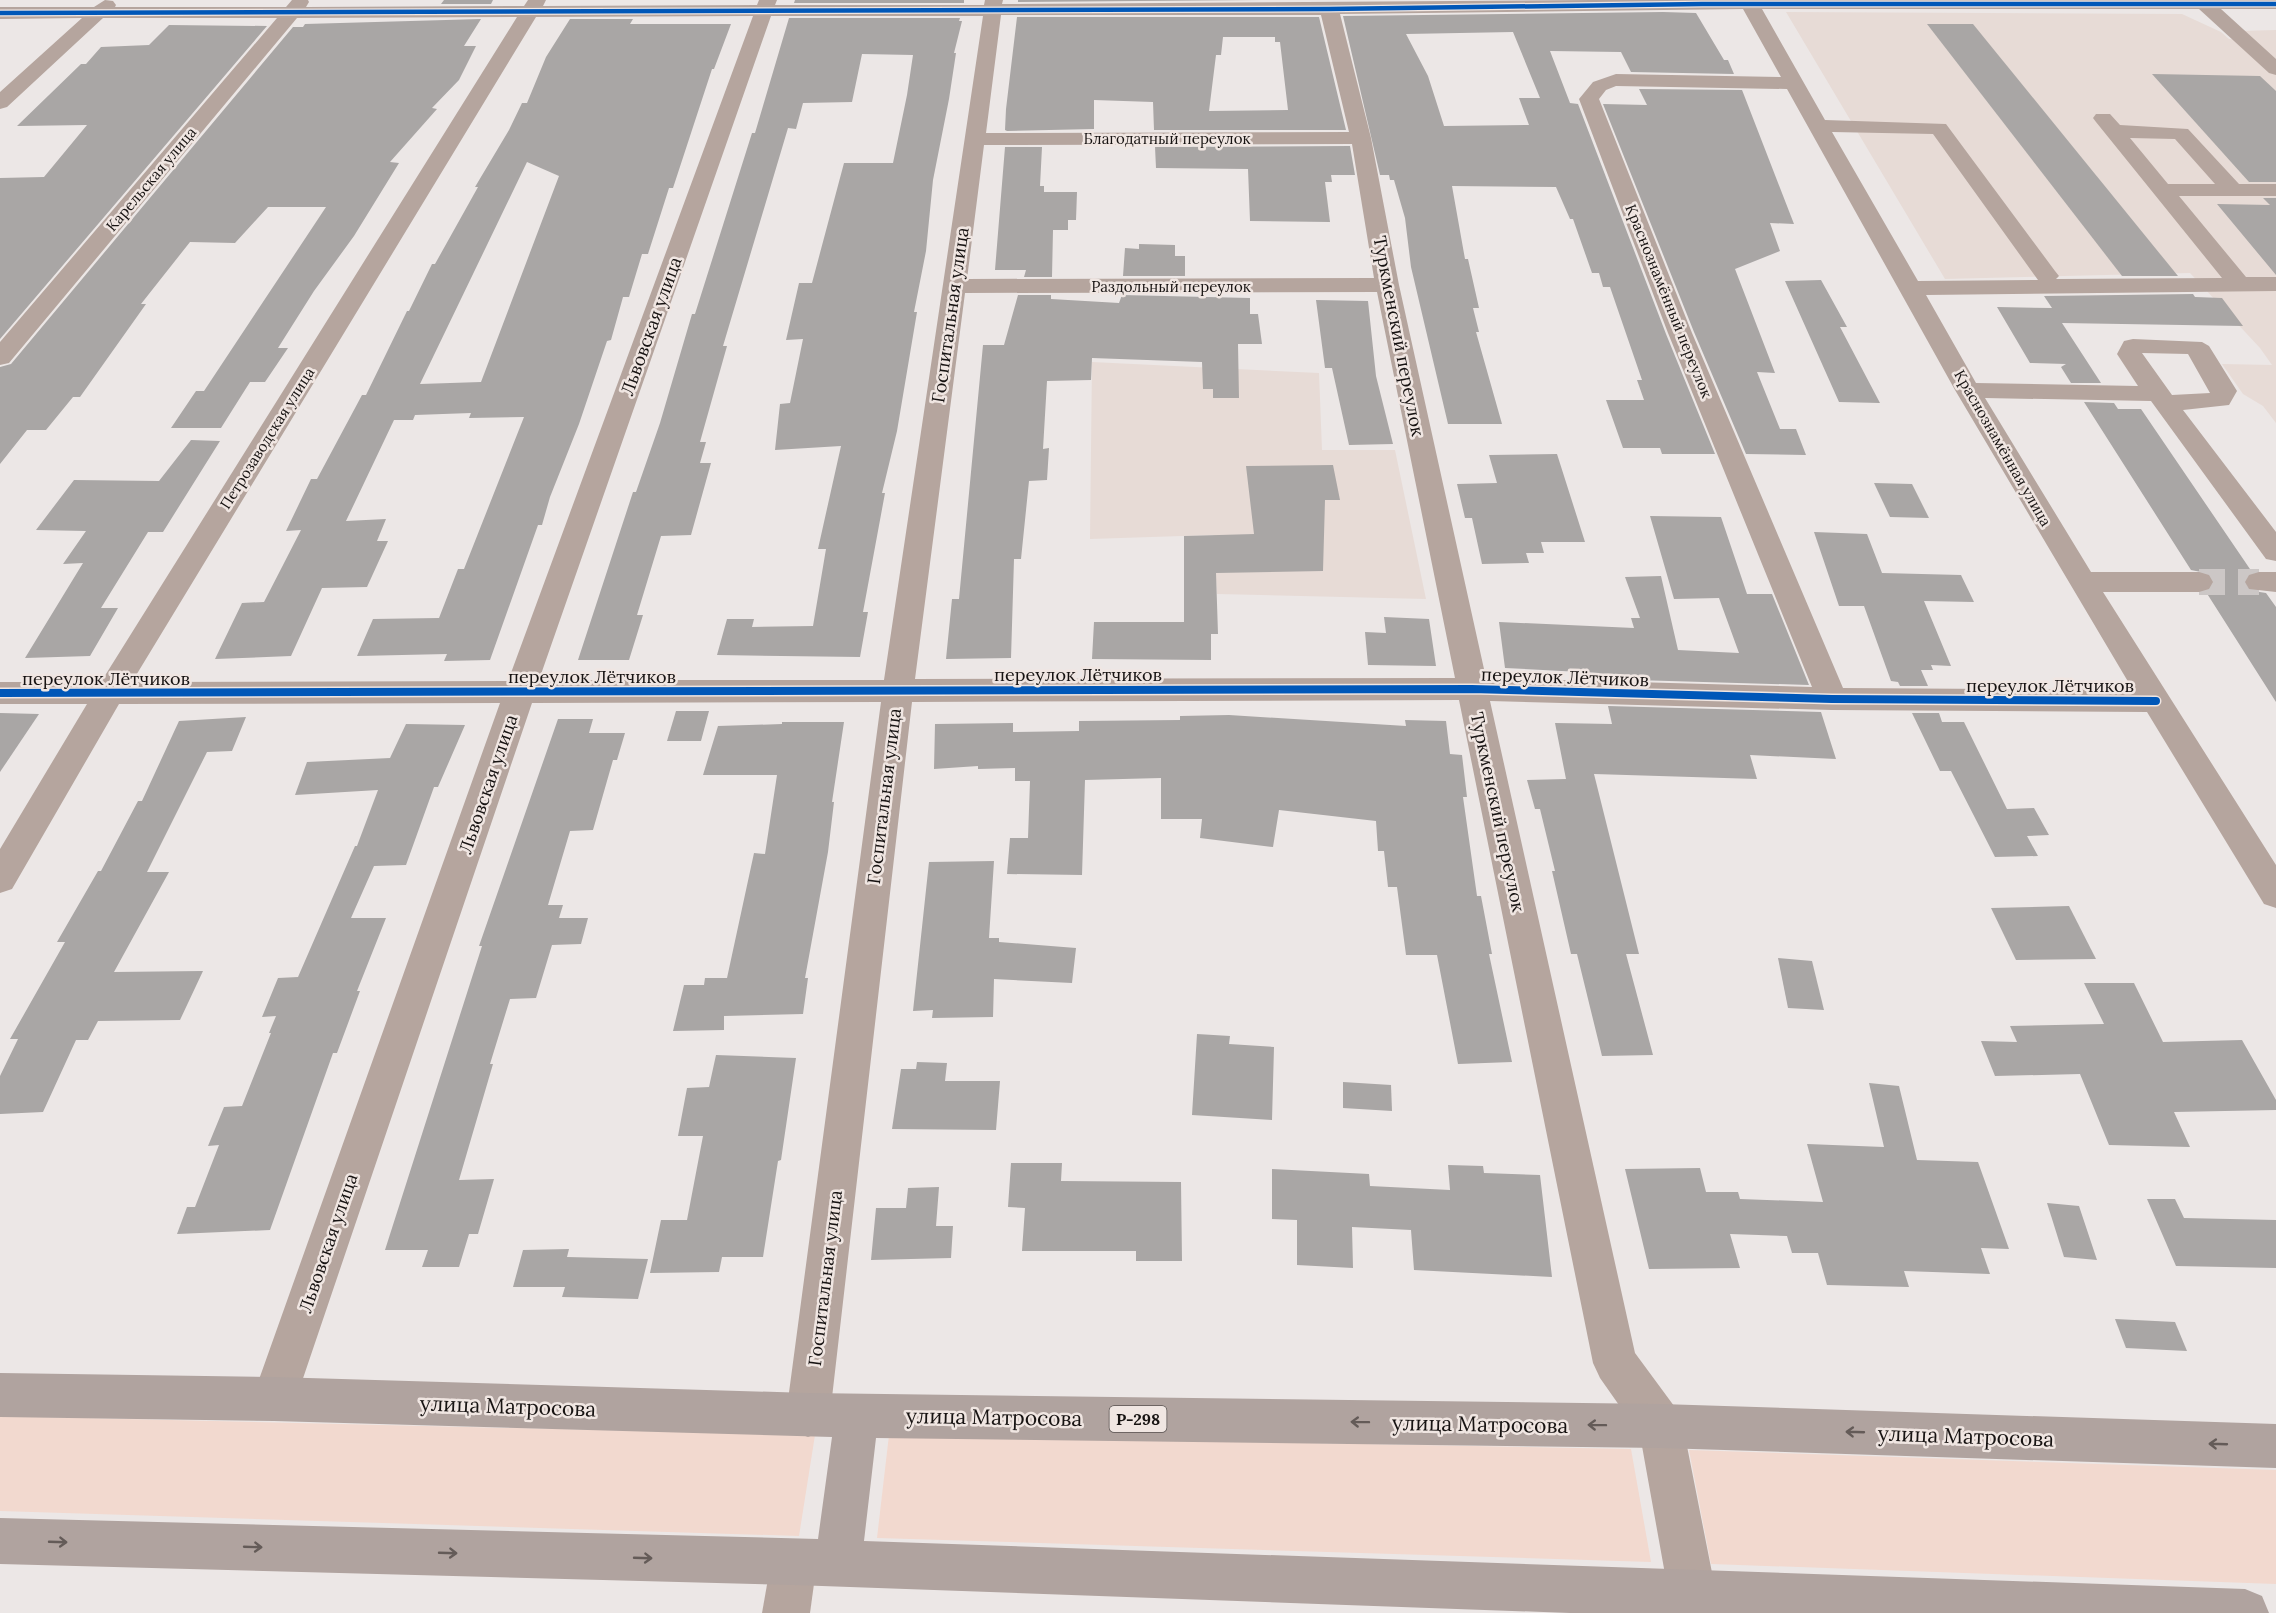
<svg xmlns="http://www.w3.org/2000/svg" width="2276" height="1613" font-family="Lora,serif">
  <rect width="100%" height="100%" fill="#ece7e6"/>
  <!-- built -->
  <g fill="#e7dbd6">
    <polygon points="1786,12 2182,14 2221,32 2229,39 2250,40 2240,31 2276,30 2276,423 2263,406 2243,394 2222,364 2272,365 2260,348 2190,273 1945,279"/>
    <polygon points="1092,362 1319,373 1322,450 1395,450 1426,599 1217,594 1213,535 1090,539"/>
  </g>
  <!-- green -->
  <g fill="#f2d9cf">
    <polygon points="0,1416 815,1435 799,1536 0,1511"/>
    <polygon points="889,1435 1631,1449 1651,1562 877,1538"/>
    <polygon points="1689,1450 2276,1470 2276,1584 1711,1564"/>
  </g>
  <!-- building -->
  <g fill="#a9a6a5" fill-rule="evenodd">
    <polygon points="444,0 493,0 491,4 441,4"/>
    <polygon points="795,0 964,0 964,3 794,3"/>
    <polygon points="1018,0 1260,0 1018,2"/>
    <path d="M1663 12 1696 13 1724 60H1728L1734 74 1631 72 1621 52 1550 51 1570 103 1578 104 1666 334 1715 454H1662L1660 448H1623L1606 400H1644L1637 380H1642L1610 287H1603L1599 273H1592L1573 219H1570L1556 187 1452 186 1465 259H1468L1479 308H1473L1479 332H1476L1502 424H1448L1411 267 1405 218 1394 180H1390L1389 175H1380L1343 16ZM1513 32 1540 98H1519L1529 125 1444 126 1428 76 1406 34Z"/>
    <path d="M1017 17H1319L1346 130H1154L1153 102 1094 100V129L1007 131 1005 130 1006 109ZM1223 37H1275V42H1280L1288 110 1209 111 1216 55H1221Z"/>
    <polygon points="789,18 960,18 959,21 962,21 954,53 956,53 949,99 933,180 926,251 914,312 917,312 897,431 882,493 885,493 863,612 868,612 860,657 717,655 727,619 754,619 752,627 813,626 826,549 818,549 841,446 775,450 780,404 790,403 803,339 786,340 799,283 812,283 844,163 893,163 907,95 913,55 862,54 852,102 803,103 796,129 788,128 723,346 727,346 700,442 706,442 700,463 711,463 691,535 661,536 637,615 643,615 629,660 578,660 633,492 636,492 660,423 692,314 695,314 752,133 755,133"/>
    <polygon points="481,19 464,46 476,46 459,80 432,108 437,109 390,162 399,163 354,236 314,291 278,348 288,348 265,382 250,382 221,428 171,428 196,391 204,391 326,207 268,207 235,243 190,242 141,304 146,304 80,397 73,397 46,430 27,430 0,464 0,367 11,364 293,27 303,27 305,24"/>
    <path d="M570 19H633L630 24H731L714 69H712L673 188H669L648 254H642L629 297H623L611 340 607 341 579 424 550 497 542 525H538L490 660 444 661 447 654 357 656 373 619 439 618 458 569H464L524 417 469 418 471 413 415 415 413 420H394L346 521 386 519 377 541H388L367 587 322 588 291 656 215 659 242 603 264 602 301 530 286 531 311 479H317L362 395H366L407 311H409L432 264H435L478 187H475L509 130 522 103H527L546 57ZM527 162 559 176 481 382 420 384Z"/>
    <polygon points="1927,24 1973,24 2178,276 2122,276"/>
    <polygon points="169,25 267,26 0,339 0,178 44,177 87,125 17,126 81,64 86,64 101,47 149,45"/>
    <polygon points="2152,74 2260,76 2276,91 2276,182 2249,182"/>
    <polygon points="1639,89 1742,90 1744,95 1794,224 1770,223 1780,251 1735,269 1775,373 1757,372 1780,429 1796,429 1806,455 1746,454 1694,332 1603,104 1647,105"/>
    <polygon points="1350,146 1355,175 1331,175 1332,182 1325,182 1330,222 1250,221 1248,169 1156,168 1155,147"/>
    <polygon points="1005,147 1042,147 1040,186 1044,186 1044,192 1077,192 1076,220 1068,220 1068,230 1053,230 1052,277 1024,277 1026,270 995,270"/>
    <polygon points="2263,198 2276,198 2276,275 2217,204 2270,205"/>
    <polygon points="1139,244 1175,245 1175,256 1185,256 1185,276 1123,276 1125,248 1139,249"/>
    <polygon points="1821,280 1847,327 1840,327 1880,403 1839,402 1785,281"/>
    <polygon points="2193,294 2195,297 2222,298 2243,326 2062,323 2101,383 2071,383 2061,367 2066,364 2030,363 1997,307 2052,308 2044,296"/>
    <polygon points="1018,295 1051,295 1051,299 1119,303 1122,295 1250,298 1250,314 1258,314 1262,344 1238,344 1239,398 1213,398 1213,389 1203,389 1202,362 1092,358 1091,380 1047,381 1043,449 1049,448 1047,480 1029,481 1021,559 1014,559 1011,658 946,659 952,599 959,599 983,345 1004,345"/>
    <polygon points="1316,300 1368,301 1376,376 1393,444 1349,445 1332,368 1325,368"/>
    <polygon points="2084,402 2114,403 2118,409 2141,409 2252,572 2247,574 2243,581 2247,590 2266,593 2276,607 2276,702 2206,592 2211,590 2215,583 2211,574 2191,570"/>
    <polygon points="191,440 220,441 163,532 148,532 101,608 118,608 90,656 25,658 83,563 63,564 86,531 36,530 74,480 159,481"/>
    <polygon points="1557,454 1585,542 1541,542 1544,553 1526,553 1529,563 1482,564 1472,518 1465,518 1457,484 1497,483 1489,455"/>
    <polygon points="1333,465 1340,500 1325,500 1323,571 1216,573 1218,634 1211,634 1211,660 1092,659 1094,622 1184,622 1184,536 1254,534 1246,466"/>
    <polygon points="1874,483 1912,484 1929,518 1890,517"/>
    <polygon points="1650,516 1721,517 1747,594 1772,594 1809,685 1601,679 1599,673 1505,668 1499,622 1634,628 1631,618 1640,618 1625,577 1661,576 1678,650 1739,653 1719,598 1674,599"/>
    <polygon points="1814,532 1867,534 1882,573 1961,575 1974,602 1924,601 1951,666 1931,665 1933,670 1921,670 1928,686 1900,686 1898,682 1891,681 1864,606 1839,606"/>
    <polygon points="1384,617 1429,619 1436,666 1368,665 1365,632 1386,633"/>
    <polygon points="1608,706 1821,712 1836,759 1750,755 1757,779 1594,774 1639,954 1626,954 1653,1055 1602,1056 1577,954 1571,954 1552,871 1555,871 1540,809 1535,809 1527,780 1566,779 1555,723 1612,724"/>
    <polygon points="676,711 709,711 701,741 667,741"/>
    <polygon points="0,713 39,714 0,772"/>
    <polygon points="1912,713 1939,713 1942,722 1964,722 2007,809 2034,808 2049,835 2027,836 2038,856 1995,857 1951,771 1940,771"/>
    <polygon points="1229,715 1406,726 1405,720 1446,721 1450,754 1462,755 1467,797 1463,797 1477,896 1481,896 1492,954 1489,954 1512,1062 1458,1064 1437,955 1406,955 1397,887 1388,887 1384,851 1378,851 1376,821 1279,810 1273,847 1200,838 1202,819 1161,819 1161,778 1085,780 1082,875 1007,874 1010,838 1028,838 1030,781 1015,781 1015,768 978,769 978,766 934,769 935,724 1013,723 1013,732 1079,731 1079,721 1180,720 1180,716"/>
    <polygon points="246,717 232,751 207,752 147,872 169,872 114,972 203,971 180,1020 98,1021 88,1040 76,1040 43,1112 0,1114 0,1076 18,1039 10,1039 65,942 57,942 98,871 101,871 138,801 142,801 179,721"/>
    <polygon points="558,719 593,719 589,733 625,733 617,760 613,760 593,830 570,831 548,905 563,905 559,918 588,918 581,944 552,945 536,998 510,999 490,1064 493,1064 459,1180 494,1179 478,1234 469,1234 459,1267 422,1267 428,1250 385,1250 482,946 479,946"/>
    <polygon points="782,722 844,722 832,802 834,802 828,852 805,978 808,978 803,1014 724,1016 724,1030 673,1031 684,985 704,985 705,978 727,978 754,853 765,854 777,775 703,775 718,726 782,724"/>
    <polygon points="406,724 465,725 438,787 434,787 406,865 374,866 351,918 386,918 357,991 360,991 337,1053 333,1053 270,1230 177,1234 187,1207 195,1207 219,1145 208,1146 224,1107 242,1106 271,1033 269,1033 276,1016 262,1017 278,978 298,977 355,846 357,846 378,790 295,795 307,762 390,758"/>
    <polygon points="994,861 989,938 999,938 999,942 1076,948 1072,983 994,979 993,1017 932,1018 933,1010 913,1011 929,862"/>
    <polygon points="2069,906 2096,959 2016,960 1991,908"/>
    <polygon points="1778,958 1812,961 1824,1010 1788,1008"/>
    <polygon points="2084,983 2134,983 2163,1042 2242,1040 2276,1100 2276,1110 2174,1112 2190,1147 2109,1145 2080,1074 1995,1076 1981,1041 2017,1042 2010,1026 2104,1024"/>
    <polygon points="1197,1034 1230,1036 1229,1044 1274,1047 1272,1120 1192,1115"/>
    <polygon points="716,1055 796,1058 781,1160 778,1161 763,1257 722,1257 719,1272 650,1273 661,1220 687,1220 703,1136 678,1136 687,1088 709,1087"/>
    <polygon points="917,1062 947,1063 945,1081 1000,1081 996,1130 892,1129 901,1069 916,1069"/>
    <polygon points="1343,1082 1391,1085 1392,1111 1343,1108"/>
    <polygon points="1869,1083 1899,1086 1917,1160 1978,1162 2009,1249 1981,1248 1990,1274 1904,1271 1909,1287 1827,1285 1818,1253 1792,1253 1787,1236 1730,1234 1740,1268 1649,1269 1625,1169 1700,1168 1706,1192 1738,1192 1740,1199 1823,1202 1807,1144 1884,1147"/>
    <polygon points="1011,1163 1062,1163 1061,1181 1181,1182 1182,1261 1136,1261 1136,1251 1022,1251 1025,1208 1008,1207"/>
    <polygon points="1448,1165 1483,1166 1484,1173 1540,1175 1552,1277 1414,1270 1411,1230 1352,1227 1353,1268 1297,1265 1297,1220 1272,1219 1272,1169 1369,1174 1370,1186 1450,1190"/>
    <polygon points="939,1187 936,1226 953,1226 951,1258 871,1260 876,1208 906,1208 908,1188"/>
    <polygon points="2147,1199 2175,1199 2184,1218 2276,1220 2276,1268 2176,1266"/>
    <polygon points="2047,1203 2079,1206 2097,1260 2064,1257"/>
    <polygon points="569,1249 567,1257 648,1259 638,1299 562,1297 565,1287 513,1287 523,1250"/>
    <polygon points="2115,1319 2175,1322 2187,1351 2126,1348"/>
  </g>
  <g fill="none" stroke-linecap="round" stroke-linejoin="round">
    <!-- minor-tunnel -->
    <polyline stroke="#ccc7c6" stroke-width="26" stroke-dasharray="26 13" stroke-linecap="butt" points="2199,582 2259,582"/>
    <!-- minor -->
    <g fill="#b5a59e" fill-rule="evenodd">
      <path d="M105 0 113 1 116 5 115 7H286L292 0H308L309 2 306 7 524 6 528 0H546L543 6 757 5 759 0H777L775 5H984L985 0H1003L1002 4 1592 0H2276V9H2221L2276 59V75L2269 73 2199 9H1762L1825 120 1946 124 2055 271 2059 276 2056 279 2222 278 2096 122 2093 118 2096 114H2110L2120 125 2188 129 2239 184H2276V196H2179L2246 277H2276V291L1926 295 1976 383 2138 386 2117 354 2124 341 2133 339 2202 342 2209 346 2237 391 2229 405 2183 410 2276 532V561L2266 559 2151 401 1985 398 2091 572H2199L2209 575 2213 582 2209 589 2199 592H2103L2276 865V908L2264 904 2147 712 1832 710 1490 701 1635 1353 1677 1410 1683 1426 1720 1613H1672L1640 1435 1600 1378 1593 1363 1459 700 912 702 830 1415 824 1431 808 1437 792 1431 786 1415 881 702 532 703 296 1399 290 1415 274 1421 258 1415 252 1399 500 703 119 704 12 889 0 893V849L87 704H0V682H101L517 17 297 18 9 363 0 365V342L277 18H103L7 107 0 109V92L82 18 0 19V7H94ZM1743 9 1781 77 1616 74 1593 82 1579 99 1668 333 1812 687 1486 678 1399 285 1371 138 1340 14ZM1001 15H1321L1349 132 986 133ZM753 16 508 681 132 682 536 17ZM771 16H983L884 680H539ZM1616 86 1787 89 1955 390 2133 690 1843 688 1692 333 1599 99 1606 90ZM1832 132 1933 134 2038 280 1918 281ZM2130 138 2175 139 2215 184H2168ZM1352 144 1374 278 967 279 984 145ZM1377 292 1455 678 915 679 965 293ZM2142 353 2188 354 2210 393 2172 395Z"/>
      <polygon points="2259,572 2276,572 2276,592 2249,589 2245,582 2249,575"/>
      <polygon points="794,1539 811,1545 817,1562 810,1613 762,1613 771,1562 777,1545"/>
    </g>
    <!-- highway -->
    <polygon fill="#b0a39f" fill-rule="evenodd" points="0,1373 274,1377 808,1393 1661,1404 2276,1424 2276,1468 1661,1448 876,1438 864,1541 2245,1589 2262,1596 2269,1613 1570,1613 794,1585 0,1564 0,1518 818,1539 832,1437 274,1421 0,1417"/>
    <!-- cycleway-far1 casing -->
    <g stroke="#f0e6e2" stroke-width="7">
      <polyline id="cycleway-far1" points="0,13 1329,9 1702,4 2276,4"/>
    </g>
    <!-- cycleway casing -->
    <g stroke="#f0e6e2" stroke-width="11">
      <polyline id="cycleway" points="0,693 1472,689 1832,699 2156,701"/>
    </g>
    <!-- cycleway-far1 -->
    <use href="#cycleway-far1" stroke="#0057b8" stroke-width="4.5"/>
    <!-- cycleway -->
    <use href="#cycleway" stroke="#0057b8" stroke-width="8"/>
  </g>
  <!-- one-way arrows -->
  <defs><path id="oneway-shaft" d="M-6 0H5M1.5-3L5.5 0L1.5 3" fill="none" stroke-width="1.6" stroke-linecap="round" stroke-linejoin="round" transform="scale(1.5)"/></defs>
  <g stroke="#645b58">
    <use href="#oneway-shaft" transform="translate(1360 1422) rotate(-179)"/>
    <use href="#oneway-shaft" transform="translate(1597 1425) rotate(-179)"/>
    <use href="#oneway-shaft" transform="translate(1855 1432) rotate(-178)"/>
    <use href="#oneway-shaft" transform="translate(2218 1444) rotate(-178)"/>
    <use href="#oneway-shaft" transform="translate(58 1542) rotate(2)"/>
    <use href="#oneway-shaft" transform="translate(253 1547) rotate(2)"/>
    <use href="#oneway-shaft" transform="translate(448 1553) rotate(2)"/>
    <use href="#oneway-shaft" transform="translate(643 1558) rotate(2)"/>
  </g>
  <g text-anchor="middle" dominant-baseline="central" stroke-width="5" stroke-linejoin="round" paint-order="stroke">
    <!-- far-street labels -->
    <g font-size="15" fill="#171312" stroke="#f0e6e2">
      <text x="1167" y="138">Благодатный переулок</text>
      <text transform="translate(151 179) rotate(-50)">Карельская улица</text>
      <text x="1171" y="286">Раздольный переулок</text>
      <text transform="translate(1669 301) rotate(68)">Краснознамённый переулок</text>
      <text transform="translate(267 438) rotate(-58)">Петрозаводская улица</text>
      <text transform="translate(2003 448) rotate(60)">Краснознамённая улица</text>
    </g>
    <!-- shield labels -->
    <rect fill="#f0e6e2" stroke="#585250" stroke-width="1.5" x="1109.5" y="1406" width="57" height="26" rx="4.5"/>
    <g font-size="16" font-weight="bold" fill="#171312">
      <text x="1138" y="1419">Р-298</text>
    </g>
    <!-- street labels -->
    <g font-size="18" fill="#171312" stroke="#f0e6e2">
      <text transform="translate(950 315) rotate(-82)">Госпитальная улица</text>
      <text transform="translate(651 326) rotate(-70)">Львовская улица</text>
      <text transform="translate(1399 336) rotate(79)">Туркменский переулок</text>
      <text x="1078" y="674">переулок Лётчиков</text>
      <text x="592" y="676">переулок Лётчиков</text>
      <text transform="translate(1565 677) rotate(2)">переулок Лётчиков</text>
      <text x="106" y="678">переулок Лётчиков</text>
      <text x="2050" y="685">переулок Лётчиков</text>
      <text transform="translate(488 784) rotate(-71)">Львовская улица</text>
      <text transform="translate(884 796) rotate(-83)">Госпитальная улица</text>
      <text transform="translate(1498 812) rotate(78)">Туркменский переулок</text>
      <text transform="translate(328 1243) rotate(-71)">Львовская улица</text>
      <text transform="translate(825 1278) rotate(-83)">Госпитальная улица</text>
    </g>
    <!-- near-street labels -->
    <g font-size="21" fill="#171312" stroke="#f0e6e2">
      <text transform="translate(508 1406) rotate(2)">улица Матросова</text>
      <text transform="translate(994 1417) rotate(1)">улица Матросова</text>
      <text transform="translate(1480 1424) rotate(1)">улица Матросова</text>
      <text transform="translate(1966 1436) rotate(2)">улица Матросова</text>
    </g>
  </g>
</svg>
